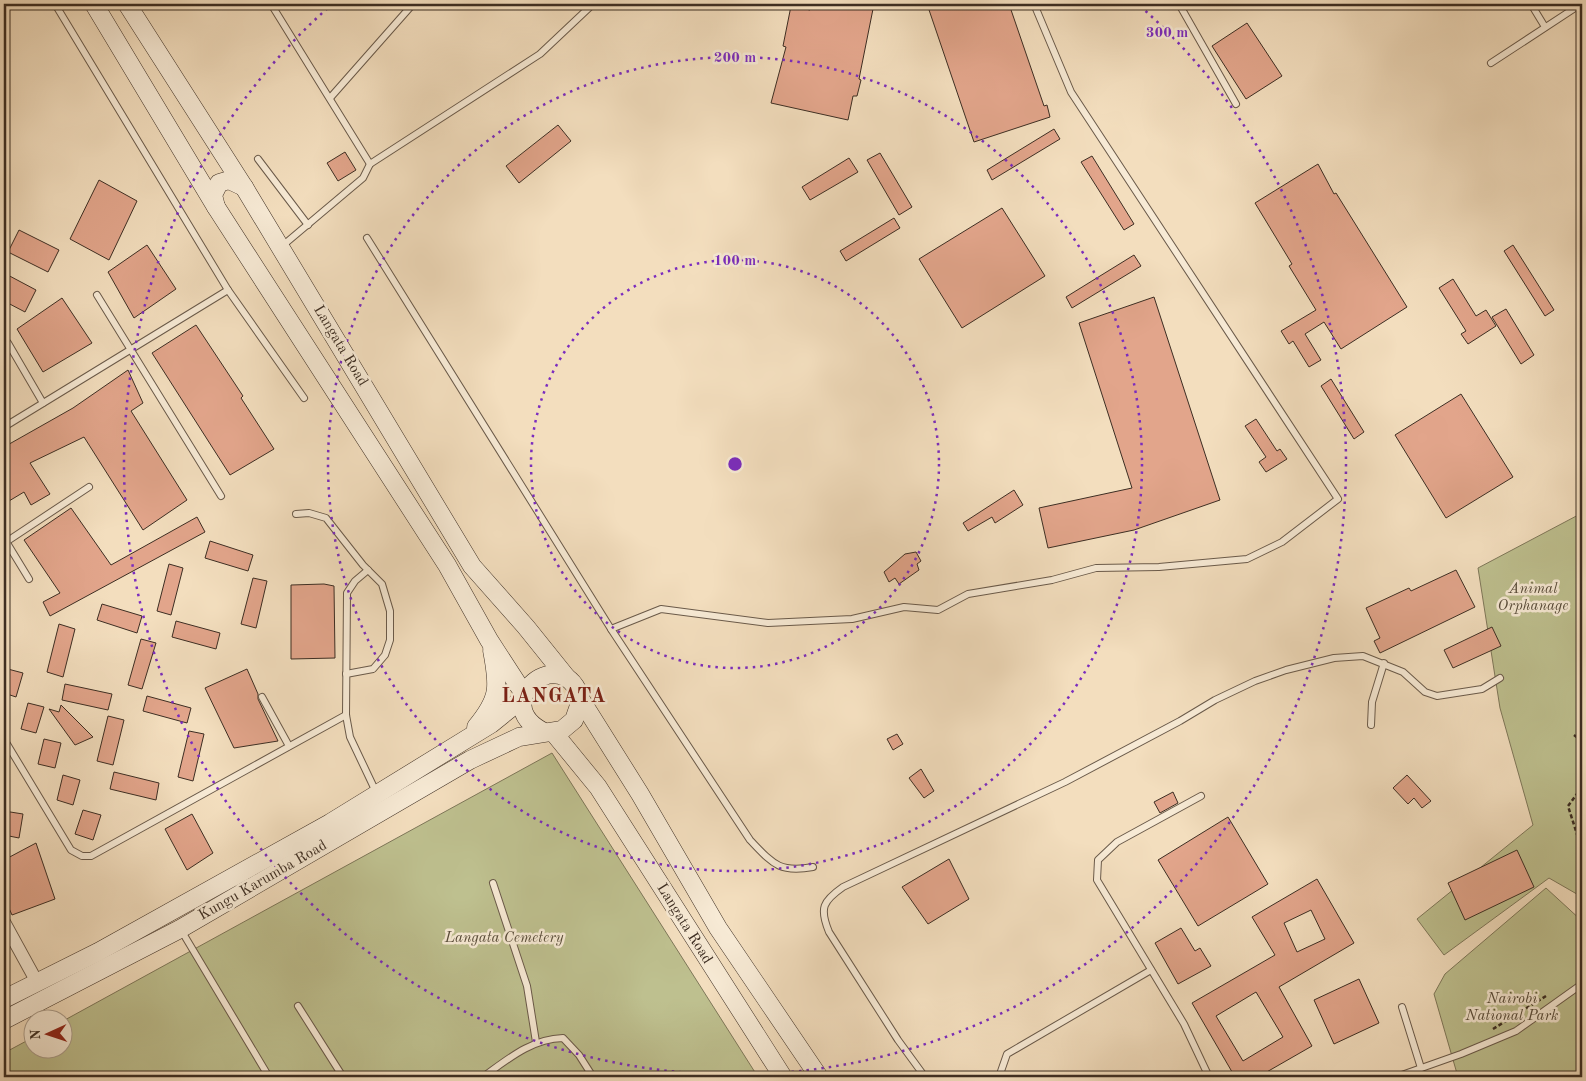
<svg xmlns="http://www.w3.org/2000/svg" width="1586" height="1081" font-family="'Old Standard TT',serif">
  <rect width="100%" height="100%" fill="#f3debe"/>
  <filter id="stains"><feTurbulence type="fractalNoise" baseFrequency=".004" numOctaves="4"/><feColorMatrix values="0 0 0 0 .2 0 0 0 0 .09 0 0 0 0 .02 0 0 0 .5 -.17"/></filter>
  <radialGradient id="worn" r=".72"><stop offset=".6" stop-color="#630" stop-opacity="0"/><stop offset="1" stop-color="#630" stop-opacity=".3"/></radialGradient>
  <!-- green -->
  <g fill="#bec08f" stroke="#7e7759">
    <polygon points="1582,513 1582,897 1549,878 1444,955 1417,919 1533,825 1500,708 1478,568"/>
    <polygon points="552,753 758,1077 4,1077 4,1053 32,1038 32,1048 62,1048 63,1021"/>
    <polygon points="1546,888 1582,921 1582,1077 1458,1077 1434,994 1445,974"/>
  </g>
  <!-- building -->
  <g fill="#e2a58b" stroke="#3d2e23" fill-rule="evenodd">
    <polygon points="810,4 874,4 859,79 861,80 857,96 853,96 848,120 771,103 786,47 783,46 791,6 810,10"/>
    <polygon points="927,4 976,4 976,8 991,4 1009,4 1044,106 1047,105 1050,117 974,142"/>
    <polygon points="1247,23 1282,76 1246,99 1212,46"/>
    <polygon points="558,125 571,141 519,183 506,166"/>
    <polygon points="1054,129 1060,139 992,180 987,170"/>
    <polygon points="345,152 356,170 338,181 327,163"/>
    <polygon points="880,153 912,207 899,215 867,160"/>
    <polygon points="1092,156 1134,224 1124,230 1081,162"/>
    <polygon points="849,158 858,172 810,200 802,187"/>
    <polygon points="1318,164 1334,194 1336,193 1407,307 1341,349 1324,322 1305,334 1321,360 1309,367 1293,341 1289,344 1281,331 1316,310 1289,266 1292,264 1255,203"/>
    <polygon points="99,180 137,201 109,260 70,239"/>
    <polygon points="1002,208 1045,276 962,328 919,259"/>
    <polygon points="894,218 900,228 846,261 840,251"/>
    <polygon points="19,230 59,250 48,272 8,252"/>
    <polygon points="147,245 176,289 134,318 108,272"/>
    <polygon points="1513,245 1554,310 1545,316 1504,251"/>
    <polygon points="1134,255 1141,266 1072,308 1066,297"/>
    <polygon points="4,273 36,290 25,312 4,301"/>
    <polygon points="1453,279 1476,316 1486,310 1496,326 1468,344 1461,334 1466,331 1439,288"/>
    <polygon points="1154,297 1220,500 1134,530 1048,548 1039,508 1132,488 1079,323"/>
    <polygon points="62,298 92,343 43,372 17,329"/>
    <polygon points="1506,309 1534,355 1521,364 1492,317"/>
    <polygon points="196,325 243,396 241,398 274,449 230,475 152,353"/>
    <polygon points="128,370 143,403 131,411 187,500 143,530 84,437 30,463 50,494 31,505 24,492 4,504 4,447 73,408"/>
    <polygon points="1331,379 1364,432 1354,439 1321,386"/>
    <polygon points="1461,394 1513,477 1446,518 1395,435"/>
    <polygon points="1256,419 1277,451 1280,449 1287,459 1266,472 1259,462 1266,457 1245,426"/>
    <polygon points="1014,490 1023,505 995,523 992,517 968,531 963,523"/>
    <polygon points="71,508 111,565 197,517 205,532 50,616 43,602 60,593 24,540"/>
    <polygon points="210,541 253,555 248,571 205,558"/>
    <polygon points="916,552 921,561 917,564 919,570 899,584 895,578 889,582 884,572 905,554"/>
    <polygon points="169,564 183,568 171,615 157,611"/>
    <polygon points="1456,570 1475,607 1380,653 1374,641 1380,638 1366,608 1409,588 1411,591"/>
    <polygon points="253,578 267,581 256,628 241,624"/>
    <polygon points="324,584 334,586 335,658 291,659 291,585"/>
    <polygon points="102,604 142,616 137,633 97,620"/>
    <polygon points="176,621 220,633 216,649 172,637"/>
    <polygon points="59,624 75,629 63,677 47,672"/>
    <polygon points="1492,627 1501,646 1453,668 1444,650"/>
    <polygon points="141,639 156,643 142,689 128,685"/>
    <polygon points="4,668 23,673 16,697 4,693"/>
    <polygon points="247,669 258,694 258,699 278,741 234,748 205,688"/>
    <polygon points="65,684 112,694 108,710 62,700"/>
    <polygon points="147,696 191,708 187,723 143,711"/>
    <polygon points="28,703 44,707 36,733 21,729"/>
    <polygon points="61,705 93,737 75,745 49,709 59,712"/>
    <polygon points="108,716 124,720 113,765 97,761"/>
    <polygon points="189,731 204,734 193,781 178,777"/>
    <polygon points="897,734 903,744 893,750 887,739"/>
    <polygon points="44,739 61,743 55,768 38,764"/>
    <polygon points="921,769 934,791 924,798 909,778"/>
    <polygon points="114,772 159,783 156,800 110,789"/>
    <polygon points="63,775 80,780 73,805 57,800"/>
    <polygon points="1407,775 1431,801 1422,808 1414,798 1408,804 1393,788"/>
    <polygon points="1173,792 1178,803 1160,813 1154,802"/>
    <polygon points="83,810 101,815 93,840 75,834"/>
    <polygon points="4,811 23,814 19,838 4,835"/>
    <polygon points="192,814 213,853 187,870 165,829"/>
    <polygon points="1228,817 1268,884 1198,926 1158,860"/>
    <polygon points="36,843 55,899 12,915 4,897 4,860"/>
    <polygon points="1517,850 1534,887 1465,920 1448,883"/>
    <polygon points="949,859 969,899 928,924 902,887"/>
    <path d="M1317 879 1354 943 1279 987 1312 1046 1258 1077H1235L1192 1003 1275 955 1252 917ZM1311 910 1325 939 1297 952 1284 923ZM1256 992 1283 1037 1243 1061 1216 1016Z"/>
    <polygon points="1181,928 1195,951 1200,948 1211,966 1178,984 1155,943"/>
    <polygon points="1359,979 1379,1023 1334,1044 1314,1000"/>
  </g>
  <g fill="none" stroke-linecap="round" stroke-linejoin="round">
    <!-- service casing -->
    <g stroke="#6a5a4a" stroke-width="8">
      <g id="service">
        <polyline points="55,4 228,290 304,398"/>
        <polyline points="271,4 370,164"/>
        <polyline points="1179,4 1236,104"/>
        <polyline points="1531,4 1545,27"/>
        <polyline points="4,7 6,4"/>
        <polyline points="1491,63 1581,4"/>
        <polyline points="330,98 413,4"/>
        <polyline points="258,159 308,225"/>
        <path d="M367 238 611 629 750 840C773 864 779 873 813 867"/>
        <polyline points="281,247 363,178 370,164 540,54 593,4"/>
        <polyline points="97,295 221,496"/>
        <polyline points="8,343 43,403"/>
        <polyline points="4,427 228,290"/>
        <polyline points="296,514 309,513 326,518 363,565 382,584 390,611 390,640 385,655 373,669 346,674"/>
        <polyline points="4,538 29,579"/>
        <polyline points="6,542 89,487"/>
        <polyline points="368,570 355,581 347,593 346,715 350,737 377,794"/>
        <polyline points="611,629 661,609 768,623 852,619 904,607 938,610 968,594 1052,580 1096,568 1159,567 1247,559 1282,542 1338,499 1071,92 1034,4"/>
        <polyline points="262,697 289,746"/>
        <polyline points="1371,725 1372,702 1384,663"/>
        <polyline points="4,739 71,850 82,856 91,856 346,715"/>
        <polyline points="1201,796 1117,842 1098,860 1097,880 1184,1024 1209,1077"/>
        <polyline points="493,883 527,986 536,1042"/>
        <polyline points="181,930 269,1077"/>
        <polyline points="298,1006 343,1077"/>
        <polyline points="1402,1007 1421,1068"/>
        <path d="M483 1077C508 1059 531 1039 563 1038L579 1055 593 1077"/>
        <path d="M925 1077 898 1040 829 932C819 908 823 901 843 887L1065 782 1180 721 1215 700 1255 681 1286 670 1334 658 1363 656 1403 672 1425 692 1437 696 1482 689 1500 678"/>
        <polyline points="999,1077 1007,1054 1151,970"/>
        <polyline points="1396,1077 1461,1054 1516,1031 1582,984"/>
      </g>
    </g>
    <!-- minor casing -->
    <g stroke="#6a5a4a" stroke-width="14">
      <polyline id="minor" points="4,922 38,984"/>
    </g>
    <!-- secondary casing -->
    <g stroke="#3d2e23" stroke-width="19">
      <g id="secondary">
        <polyline points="94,4 216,207 447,565 489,640 524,694"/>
        <polyline points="127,4 244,187 472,566 526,627 567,678"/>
        <polyline points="216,207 213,195 219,183 229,180 244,187"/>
        <path d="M476 727C500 698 499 687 492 650"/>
        <path d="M544 732C485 702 564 639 581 700L640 794 718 928 819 1077"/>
        <polyline points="553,732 598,787 783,1077"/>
        <polyline points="4,999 98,952 330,823 491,724 522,699"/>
        <polyline points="4,1020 180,929 470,760 519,737 562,730 574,720 581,700"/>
      </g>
    </g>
    <!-- path -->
    <g stroke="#3d2e23" stroke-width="2.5" stroke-dasharray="4 2.5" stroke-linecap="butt">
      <polyline points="1574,735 1582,741"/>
      <polyline points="1582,787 1568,806 1582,850"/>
      <polyline points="1578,976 1582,963"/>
      <polyline points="1493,1029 1546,996"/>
    </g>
    <!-- service -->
    <use href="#service" stroke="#f7ead5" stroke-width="6"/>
    <!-- minor -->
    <use href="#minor" stroke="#f7ead5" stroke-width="12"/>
    <!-- secondary -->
    <use href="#secondary" stroke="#f7ead5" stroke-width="18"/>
  </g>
  <!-- distance rings -->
  <g fill="none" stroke="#7b2cbf" stroke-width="2.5" stroke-dasharray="2.5 5">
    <circle cx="735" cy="464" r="204"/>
    <circle cx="735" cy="464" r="407"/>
    <path d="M1140 6A611 611 0 1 1 330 6"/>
  </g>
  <g text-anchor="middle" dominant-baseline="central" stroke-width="5" stroke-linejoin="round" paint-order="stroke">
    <!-- street labels -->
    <g font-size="15" fill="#3d2e23" stroke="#f7ead5">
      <text transform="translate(340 346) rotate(59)">Langata Road</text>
      <text transform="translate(263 881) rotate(-30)">Kungu Karumba Road</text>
      <text transform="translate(684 924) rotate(58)">Langata Road</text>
    </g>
    <!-- park labels -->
    <g font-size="15" font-style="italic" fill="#574b39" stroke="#f7ead5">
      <text x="1533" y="589">Animal<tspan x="1533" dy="17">Orphanage</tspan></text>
      <text x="504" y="938">Langata Cemetery</text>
      <text x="1512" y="999">Nairobi<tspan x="1512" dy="17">National Park</tspan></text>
    </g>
    <!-- district labels -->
    <g font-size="20" font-weight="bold" letter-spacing="1" fill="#7a1f14" stroke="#f7ead5">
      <text x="554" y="697">LANGATA</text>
    </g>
  </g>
  <circle cx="735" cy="464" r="8" fill="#7b2cbf" stroke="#f7ead5" stroke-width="2.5"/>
  <g font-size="15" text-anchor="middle" font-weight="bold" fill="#7b2cbf" stroke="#f7ead5" stroke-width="5" stroke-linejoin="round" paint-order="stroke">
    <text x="1167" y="37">300 m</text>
    <text x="735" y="62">200 m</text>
    <text x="735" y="265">100 m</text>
  </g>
  <!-- margin -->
  <rect width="1586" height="1081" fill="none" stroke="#f3debe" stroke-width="20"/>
  <rect x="5" y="5" width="1576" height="1071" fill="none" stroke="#3d2e23" stroke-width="2.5"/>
  <rect x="10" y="10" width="1566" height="1061" fill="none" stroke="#3d2e23"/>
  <!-- north arrow -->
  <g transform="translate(48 1034) rotate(267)"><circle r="24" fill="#f7ead5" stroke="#ad9f8e"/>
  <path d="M0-4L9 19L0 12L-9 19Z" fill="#8f2418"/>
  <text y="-8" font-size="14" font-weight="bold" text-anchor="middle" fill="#3d2e23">N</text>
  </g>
  <rect width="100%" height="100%" filter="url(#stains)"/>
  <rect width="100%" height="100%" fill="url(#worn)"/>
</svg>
